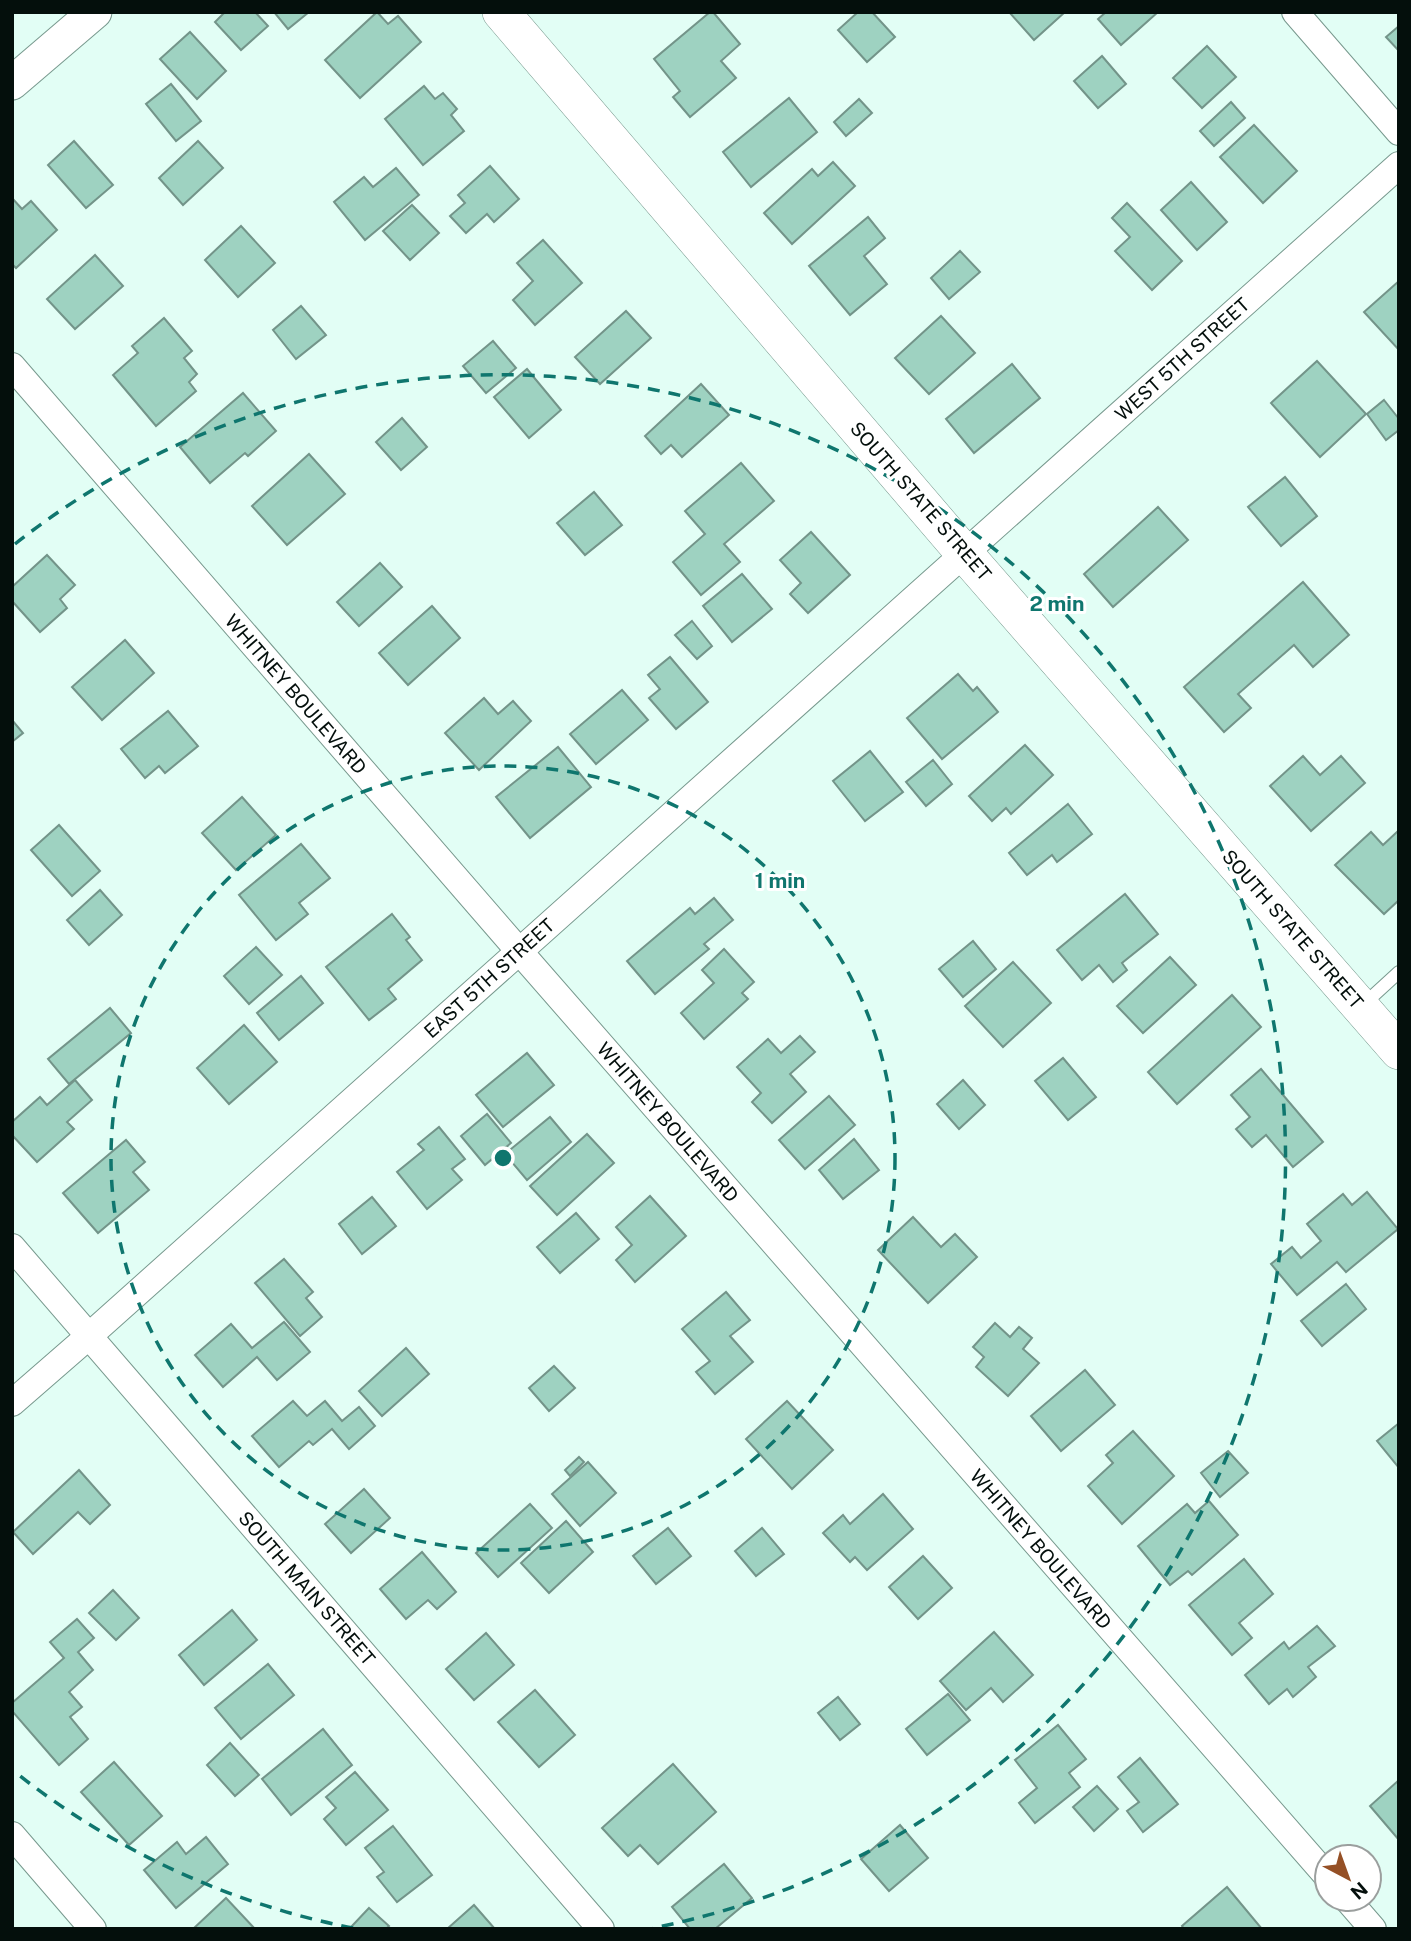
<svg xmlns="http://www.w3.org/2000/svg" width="1411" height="1941" font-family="'Public Sans',sans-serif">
  <rect width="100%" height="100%" fill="#e2fef5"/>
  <!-- building -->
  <g fill="#9ed2c1" stroke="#739489" stroke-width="2">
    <polygon points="225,12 255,12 268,26 241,50 215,22"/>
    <polygon points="274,12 309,12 288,29"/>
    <polygon points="377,12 388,24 398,16 421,42 360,98 325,60"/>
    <polygon points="710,12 713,12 740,44 721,61 736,78 690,117 673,97 680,91 654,59"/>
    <polygon points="858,12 872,12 895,37 867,62 838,30"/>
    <polygon points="1009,12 1065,12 1034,40"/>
    <polygon points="1106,12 1158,12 1121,45 1098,19"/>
    <polygon points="1399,26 1399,51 1386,37"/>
    <polygon points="190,32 226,71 197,99 160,59"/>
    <polygon points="1207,46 1236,77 1202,108 1173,78"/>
    <polygon points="1102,56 1126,84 1098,108 1074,81"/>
    <polygon points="171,84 201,121 176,141 146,104"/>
    <polygon points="424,86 435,99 443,93 457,109 451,115 464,131 423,165 385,119"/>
    <polygon points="789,98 817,132 751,187 723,152"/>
    <polygon points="859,99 872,113 846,136 834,122"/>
    <polygon points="1231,102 1245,118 1214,146 1200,131"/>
    <polygon points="1254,125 1297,171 1263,203 1220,157"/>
    <polygon points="74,141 113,185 86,208 48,165"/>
    <polygon points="198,141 223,168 183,205 159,178"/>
    <polygon points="833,162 855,186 792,244 764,213 812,169 818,176"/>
    <polygon points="490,166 519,199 494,222 487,214 466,233 450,216 465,203 458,195"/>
    <polygon points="396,168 419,195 365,240 334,202 364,177 373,187"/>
    <polygon points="1191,182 1227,222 1197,250 1161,210"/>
    <polygon points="12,198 22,209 31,201 57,230 16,268 12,264"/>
    <polygon points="1127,203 1182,261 1152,290 1115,251 1130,237 1112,218"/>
    <polygon points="412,205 439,233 410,260 383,231"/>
    <polygon points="868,217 885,238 864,256 887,284 850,315 809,266"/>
    <polygon points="241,226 275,263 238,297 205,260"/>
    <polygon points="543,240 582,283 535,325 513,300 533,281 517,263"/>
    <polygon points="960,251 980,272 949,299 931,278"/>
    <polygon points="95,255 123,286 75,329 47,299"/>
    <polygon points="1399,281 1399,350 1364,312"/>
    <polygon points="301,306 326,335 296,359 273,330"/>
    <polygon points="626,311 651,338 600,384 575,357"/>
    <polygon points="941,316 975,353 929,394 895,358"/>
    <polygon points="164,318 192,351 184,358 197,374 189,382 196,391 156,426 113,375 138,353 132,346"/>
    <polygon points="493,341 516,368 486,393 463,366"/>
    <polygon points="1317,361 1366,414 1320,457 1271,403"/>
    <polygon points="1012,364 1040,398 974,453 946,419"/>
    <polygon points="527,369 561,410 529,438 494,397"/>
    <polygon points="701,384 729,415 682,457 671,445 661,454 645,436"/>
    <polygon points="243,393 276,431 248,456 245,453 210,483 180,447"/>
    <polygon points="1384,400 1399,419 1399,430 1386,440 1367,414"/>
    <polygon points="402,418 427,447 401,470 376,442"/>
    <polygon points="309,454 345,494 287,545 252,506"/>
    <polygon points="741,463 774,501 724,544 740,562 701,595 673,562 705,534 685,511"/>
    <polygon points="1285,477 1317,516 1281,546 1248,507"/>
    <polygon points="594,492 622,525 585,555 557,523"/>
    <polygon points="1158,507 1188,540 1113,607 1084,574"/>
    <polygon points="811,532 850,575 808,613 790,594 801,583 780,560"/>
    <polygon points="47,555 75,585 60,599 67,608 40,632 12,601 12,587"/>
    <polygon points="380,563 402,587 359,626 337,602"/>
    <polygon points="742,574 772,609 732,642 703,606"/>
    <polygon points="1303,582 1349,635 1313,667 1294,645 1238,694 1251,708 1224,732 1184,687"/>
    <polygon points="432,606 460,638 408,685 379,653"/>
    <polygon points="692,621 712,646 697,659 675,635"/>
    <polygon points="125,640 154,673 102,720 72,687"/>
    <polygon points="670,657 708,702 676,729 649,698 660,689 648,675"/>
    <polygon points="958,674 973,691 977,687 998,712 942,759 907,718"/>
    <polygon points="622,690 648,720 596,764 570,734"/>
    <polygon points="484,698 498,714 513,701 531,721 479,770 445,733"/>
    <polygon points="168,711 198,746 165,773 159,766 145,778 121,749"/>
    <polygon points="12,720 23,733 12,742"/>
    <polygon points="1025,745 1053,775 1011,814 1006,808 992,821 969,796"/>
    <polygon points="558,747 591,787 530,838 496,797"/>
    <polygon points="870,751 903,792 865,821 833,781"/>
    <polygon points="1303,756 1320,775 1341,756 1365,783 1311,831 1270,786"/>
    <polygon points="933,760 952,784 926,806 906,782"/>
    <polygon points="242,797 276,835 236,870 202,833"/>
    <polygon points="1068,804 1092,834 1057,862 1052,855 1027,875 1009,853"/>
    <polygon points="59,825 100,871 72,896 31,850"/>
    <polygon points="1399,830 1399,900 1384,914 1335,865 1371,832 1383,845"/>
    <polygon points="301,844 330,878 299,903 308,914 276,940 239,895"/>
    <polygon points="100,890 122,915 89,945 67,920"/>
    <polygon points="1125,894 1158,934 1122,963 1127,970 1113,982 1099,965 1082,980 1057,950"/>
    <polygon points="714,898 733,920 704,944 709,949 655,994 627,961 690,908 695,914"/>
    <polygon points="392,914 410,937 406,940 422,960 388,989 396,999 369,1020 326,967"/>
    <polygon points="973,941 996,969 963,997 939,969"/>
    <polygon points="256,947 282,975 249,1004 224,976"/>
    <polygon points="724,949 754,982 742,993 748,999 704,1039 681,1013 714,983 702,970"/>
    <polygon points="1170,957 1196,985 1143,1033 1117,1006"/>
    <polygon points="1013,962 1051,1003 1003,1047 965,1006"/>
    <polygon points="301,976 323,1003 279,1040 257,1013"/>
    <polygon points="1232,995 1261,1027 1177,1104 1148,1072"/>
    <polygon points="110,1008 131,1033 69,1084 48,1059"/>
    <polygon points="244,1025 277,1062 229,1104 197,1068"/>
    <polygon points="800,1036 815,1052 790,1074 806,1092 772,1123 752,1102 761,1093 737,1067 768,1039 781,1053"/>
    <polygon points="527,1053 554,1085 503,1127 476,1095"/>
    <polygon points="1063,1058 1096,1097 1068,1120 1035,1081"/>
    <polygon points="1261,1069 1323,1142 1293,1167 1266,1135 1252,1147 1236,1129 1250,1117 1231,1095"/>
    <polygon points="75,1080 92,1100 67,1122 74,1129 37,1162 12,1135 12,1122 40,1097 47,1105"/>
    <polygon points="963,1080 985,1105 959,1129 937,1104"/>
    <polygon points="829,1096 855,1125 805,1169 779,1140"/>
    <polygon points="487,1114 511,1143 485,1165 461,1136"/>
    <polygon points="550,1117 571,1142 527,1180 505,1154"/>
    <polygon points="439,1127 465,1159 452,1169 462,1180 427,1209 397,1172 424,1150 418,1144"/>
    <polygon points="587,1134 614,1163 557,1215 530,1186"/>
    <polygon points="854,1139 879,1170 843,1199 819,1170"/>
    <polygon points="126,1140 145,1162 133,1172 149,1190 98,1233 63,1193"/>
    <polygon points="1367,1192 1398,1229 1346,1272 1337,1262 1297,1295 1271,1264 1292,1247 1301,1258 1321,1241 1307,1224 1343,1194 1352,1205"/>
    <polygon points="650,1196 686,1236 635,1282 616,1260 632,1245 616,1227"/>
    <polygon points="372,1197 396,1226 362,1254 339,1224"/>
    <polygon points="576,1213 599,1239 560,1273 537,1247"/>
    <polygon points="913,1217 941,1247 955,1234 977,1257 928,1303 878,1250"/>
    <polygon points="284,1259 313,1292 306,1298 322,1317 300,1336 255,1283"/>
    <polygon points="1346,1284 1366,1309 1322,1346 1301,1321"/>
    <polygon points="726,1292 750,1320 730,1336 753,1362 715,1394 696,1372 710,1361 682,1329"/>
    <polygon points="284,1322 310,1352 277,1380 257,1357 223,1387 195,1355 231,1324 252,1348"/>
    <polygon points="995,1323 1010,1337 1019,1327 1032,1338 1023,1349 1039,1363 1008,1396 976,1367 984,1357 973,1347"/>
    <polygon points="406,1348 429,1374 382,1416 359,1391"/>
    <polygon points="554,1366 575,1388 549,1411 529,1388"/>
    <polygon points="1085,1370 1115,1405 1061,1451 1031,1416"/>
    <polygon points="293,1401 307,1416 325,1401 342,1421 359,1407 375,1426 349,1449 332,1429 313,1445 309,1441 279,1467 252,1436"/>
    <polygon points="787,1401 833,1450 792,1489 746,1439"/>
    <polygon points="1399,1423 1399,1468 1377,1441"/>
    <polygon points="1133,1431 1174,1476 1122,1524 1088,1486 1113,1463 1106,1455"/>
    <polygon points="1228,1451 1248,1473 1220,1497 1201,1473"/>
    <polygon points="579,1457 584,1462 570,1476 565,1470"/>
    <polygon points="588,1462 616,1493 580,1526 552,1494"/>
    <polygon points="79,1470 110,1505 90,1524 78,1512 33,1554 13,1532"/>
    <polygon points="364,1489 390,1518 351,1553 325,1524"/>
    <polygon points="883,1494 913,1529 867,1570 855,1557 850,1562 823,1533 843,1515 850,1524"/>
    <polygon points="1209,1501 1238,1535 1192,1575 1188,1571 1170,1585 1138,1546 1187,1504 1195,1513"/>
    <polygon points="530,1504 552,1528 498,1577 476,1553"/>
    <polygon points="566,1521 593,1552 549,1593 521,1563"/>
    <polygon points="668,1528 691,1556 656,1584 633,1556"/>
    <polygon points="762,1528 784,1554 756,1576 735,1551"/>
    <polygon points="422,1552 456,1592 437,1609 428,1600 406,1619 380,1589"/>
    <polygon points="923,1556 952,1588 918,1619 889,1587"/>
    <polygon points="1244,1559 1273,1594 1239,1623 1252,1638 1232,1655 1189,1605"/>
    <polygon points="113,1590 139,1618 116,1640 89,1613"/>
    <polygon points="232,1610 257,1640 204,1685 179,1655"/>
    <polygon points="77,1619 94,1638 78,1652 93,1670 69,1692 82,1707 70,1717 88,1739 59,1765 12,1711 12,1703 64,1658 50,1642"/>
    <polygon points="1317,1626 1335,1646 1308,1667 1316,1677 1293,1697 1287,1689 1269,1704 1245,1675 1284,1642 1289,1649"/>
    <polygon points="994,1632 1033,1675 1003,1702 991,1688 966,1710 940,1681"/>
    <polygon points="486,1633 514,1665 474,1700 446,1669"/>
    <polygon points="268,1664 294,1695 241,1739 215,1708"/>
    <polygon points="535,1690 575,1735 539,1767 498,1722"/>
    <polygon points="948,1694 970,1720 927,1755 906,1729"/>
    <polygon points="838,1697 860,1724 840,1740 818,1713"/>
    <polygon points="1058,1725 1086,1759 1069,1773 1080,1787 1035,1823 1019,1803 1037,1788 1015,1760"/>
    <polygon points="323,1729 352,1765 291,1815 262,1779"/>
    <polygon points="230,1743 259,1775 235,1796 207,1765"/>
    <polygon points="1140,1758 1178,1804 1143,1832 1127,1811 1139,1802 1118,1777"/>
    <polygon points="114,1762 162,1816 129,1845 81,1792"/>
    <polygon points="673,1764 716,1812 658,1864 640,1845 628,1856 602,1828"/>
    <polygon points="355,1772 388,1810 346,1845 324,1819 336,1808 326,1797"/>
    <polygon points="1399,1780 1399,1840 1370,1806"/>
    <polygon points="1097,1786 1118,1809 1094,1831 1073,1807"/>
    <polygon points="900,1825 928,1858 889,1891 861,1859"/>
    <polygon points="393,1826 432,1875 397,1902 377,1877 384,1872 365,1848"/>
    <polygon points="206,1837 228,1864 176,1908 144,1870 177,1842 186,1854"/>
    <polygon points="724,1864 752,1898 715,1929 690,1929 672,1907"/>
    <polygon points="1227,1887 1262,1929 1184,1929 1182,1926"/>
    <polygon points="226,1898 255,1929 193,1929"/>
    <polygon points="474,1905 495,1929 447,1929"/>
    <polygon points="369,1908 389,1926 386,1929 353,1929 351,1927"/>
  </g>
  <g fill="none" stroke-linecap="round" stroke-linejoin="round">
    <!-- service casing -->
    <g stroke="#78998e" stroke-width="14">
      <polyline id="service" points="1363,1005 1399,972"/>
    </g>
    <!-- minor casing -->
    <g stroke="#78998e" stroke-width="28">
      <g id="minor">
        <polyline points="1295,12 1399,132"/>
        <polyline points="12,366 519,951 1327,1876"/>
        <polyline points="12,1247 601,1929"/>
        <polyline points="12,1403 89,1336 1399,165"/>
        <polyline points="12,1835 93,1929"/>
        <polyline points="1347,1899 1373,1929"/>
      </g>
    </g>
    <!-- tertiary casing -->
    <g stroke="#78998e" stroke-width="35">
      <polyline id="tertiary" points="12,83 95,12"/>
    </g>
    <!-- secondary casing -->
    <g stroke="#78998e" stroke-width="38">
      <polyline id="secondary" points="501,12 964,553 1399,1051"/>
    </g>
    <!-- service -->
    <use href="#service" stroke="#fff" stroke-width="12"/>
    <!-- minor -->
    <use href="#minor" stroke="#fff" stroke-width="26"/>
    <!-- tertiary -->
    <use href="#tertiary" stroke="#fff" stroke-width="33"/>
    <!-- secondary -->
    <use href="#secondary" stroke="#fff" stroke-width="37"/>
  </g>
  <!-- distance rings -->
  <g fill="none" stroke="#0f766e" stroke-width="3.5" stroke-dasharray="12 9">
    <circle cx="503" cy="1158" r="392"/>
    <path d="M353 1928A784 784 0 0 1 15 1772M15 544A784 784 0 1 1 653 1928"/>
  </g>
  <g text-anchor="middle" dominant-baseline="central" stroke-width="6" stroke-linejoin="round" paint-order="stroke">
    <!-- street labels -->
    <g font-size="19" fill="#040f0c" stroke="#fff">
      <text transform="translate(1182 359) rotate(-42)">WEST 5TH STREET</text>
      <text transform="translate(921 501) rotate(49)">SOUTH STATE STREET</text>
      <text transform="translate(296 694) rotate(49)">WHITNEY BOULEVARD</text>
      <text transform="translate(1293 929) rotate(49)">SOUTH STATE STREET</text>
      <text transform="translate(489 978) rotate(-42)">EAST 5TH STREET</text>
      <text transform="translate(668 1122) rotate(49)">WHITNEY BOULEVARD</text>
      <text transform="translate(1041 1549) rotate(49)">WHITNEY BOULEVARD</text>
      <text transform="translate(307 1588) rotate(49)">SOUTH MAIN STREET</text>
    </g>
  </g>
  <circle cx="503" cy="1158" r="10" fill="#0f766e" stroke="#fff" stroke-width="3.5"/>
  <g font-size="21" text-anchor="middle" font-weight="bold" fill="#0f766e" stroke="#fff" stroke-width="6" stroke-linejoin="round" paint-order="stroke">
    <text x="1057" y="611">2 min</text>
    <text x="780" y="888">1 min</text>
  </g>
  <!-- border -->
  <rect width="1411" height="1941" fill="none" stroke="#040f0c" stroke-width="28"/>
  <!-- north arrow -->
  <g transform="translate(1348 1878) rotate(139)"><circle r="33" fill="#ffffff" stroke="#9b9f9e" stroke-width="2"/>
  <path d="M0-5L12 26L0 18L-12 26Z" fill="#955026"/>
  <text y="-10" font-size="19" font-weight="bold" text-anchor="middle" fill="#040f0c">N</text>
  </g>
</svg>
